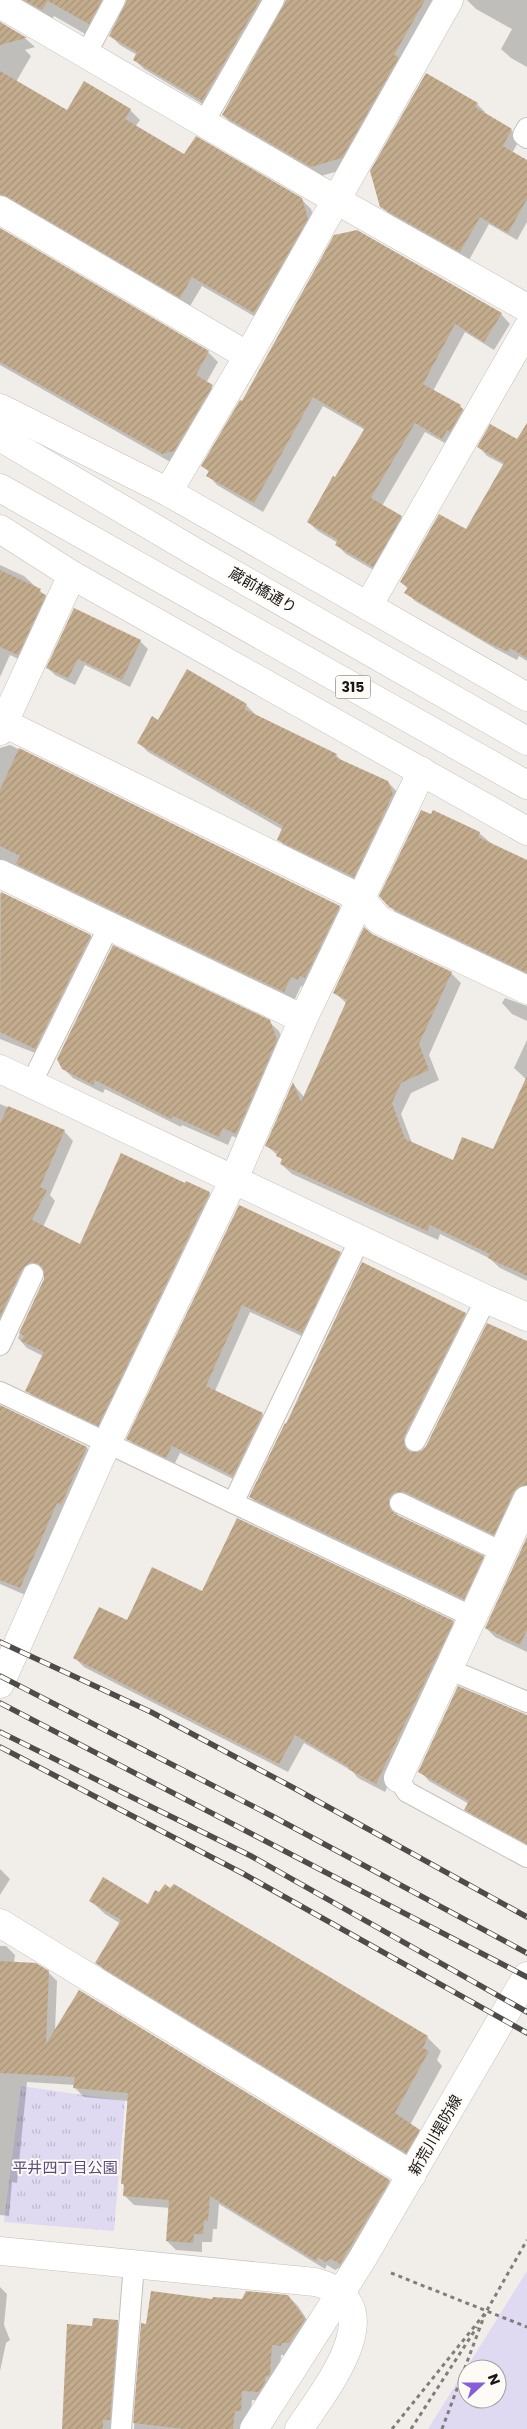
<svg xmlns="http://www.w3.org/2000/svg" width="527" height="2429" font-family="Poppins,'Noto Sans JP',sans-serif">
  <defs>
    <pattern id="park-tufts" width="24" height="20" patternUnits="userSpaceOnUse" patternTransform="scale(1.25)"><rect width="24" height="20" fill="#dfd9f2"/><path d="M3 7l-1-3M5 7V3M7 7l1-3M15 17l-1-3M17 17v-4M19 17l1-3" fill="none" stroke="#bfbacf"/></pattern>
    <pattern id="building-hatch" width="6" height="6" patternUnits="userSpaceOnUse" patternTransform="scale(1.25)"><rect width="6" height="6" fill="#c3ac8d"/><path d="M-1 1l2-2M0 6l6-6M5 7l2-2" fill="none" stroke="#a79379"/></pattern>
  </defs>
  <rect width="100%" height="100%" fill="#f1eeea"/>
  <!-- grass -->
  <path fill="#dfd9f2" fill-rule="evenodd" d="M527 2271V2429H428ZM467 2369H497V2399H467Z"/>
  <!-- park -->
  <polygon fill="url(#park-tufts)" points="21,2086 125,2101 114,2231 4,2222"/>
  <!-- shadow -->
  <g fill="#0003">
    <polygon points="19,0 118,0 87,35 54,16 52,19"/>
    <polygon points="128,0 277,0 212,110 144,69 134,59 137,55 120,45 111,36"/>
    <polygon points="286,0 447,0 352,167 321,176 233,125 223,115 286,6"/>
    <polygon points="467,0 527,0 527,67 511,58 501,49 512,29 476,9"/>
    <polygon points="0,22 26,39 35,47 25,50 31,56 16,82 68,111 130,110 140,120 135,127 185,156 301,199 311,209 317,229 264,322 202,286 190,306 0,208"/>
    <polygon points="477,104 485,112 484,114 511,130 520,139 512,153 527,161 527,222 517,240 489,224 469,260 390,215 381,206"/>
    <polygon points="0,230 208,352 218,362 206,383 222,396 172,463 0,365"/>
    <polygon points="335,236 501,314 510,324 494,350 465,332 433,391 460,406 470,416 452,447 425,432 382,506 401,517 410,526 382,575 346,554 337,545 338,543 318,531 308,522 365,430 323,406 263,512 217,485 208,475 209,472 203,466 242,403"/>
    <polygon points="527,446 527,661 519,656 517,660 496,649 415,601 406,592 408,589 401,582 466,531 504,465 487,456 479,447"/>
    <polygon points="0,565 24,576 49,599 28,664 10,655 0,677"/>
    <polygon points="75,610 141,642 148,649 130,687 85,665 75,685 55,675 48,668"/>
    <polygon points="246,705 256,715 336,755 342,761 388,782 398,793 364,887 288,849 278,839 283,830 148,752 138,742 159,722"/>
    <polygon points="10,745 339,907 349,916 308,989 301,986 294,1001 0,872 0,748"/>
    <polygon points="479,833 527,874 527,978 400,917 390,906"/>
    <polygon points="0,893 91,936 100,946 45,1057 0,1039"/>
    <polygon points="372,935 451,973 461,983 429,1055 439,1080 411,1093 401,1114 412,1143 454,1162 494,1150 527,1080 514,1068 527,1040 527,1281 500,1268 489,1258 440,1234 438,1240 292,1174 281,1164 283,1160 267,1146 293,1084 304,1097 347,1004 334,992"/>
    <polygon points="505,998 527,1006 527,1021 512,1014 502,1003"/>
    <polygon points="269,1022 279,1031 286,1050 246,1142 232,1136 228,1145 182,1125 181,1127 105,1089 103,1093 73,1078 63,1068"/>
    <polygon points="0,1104 64,1131 73,1141 50,1195 55,1201 43,1227 81,1245 186,1182 209,1193 219,1203 108,1434 36,1400 27,1390 43,1356 27,1348 18,1338 45,1279 45,1272 42,1271 0,1343"/>
    <polygon points="239,1207 340,1253 348,1261 310,1340 250,1312 215,1391 262,1414 270,1422 241,1483 180,1453 174,1465 136,1447 128,1439"/>
    <polygon points="465,1314 474,1323 413,1445 413,1453 422,1452 527,1342 527,1496 503,1543 398,1507 397,1515 483,1557 492,1566 473,1608 260,1506 250,1497"/>
    <polygon points="0,1407 87,1448 96,1457 30,1597 0,1584"/>
    <polygon points="527,1540 527,1652 495,1637 486,1628"/>
    <polygon points="203,1592 453,1622 462,1631 385,1792 358,1778 352,1771 304,1743 288,1772 84,1667 75,1658 127,1622"/>
    <polygon points="527,1718 527,1847 475,1818 466,1809 469,1804 429,1781 420,1771"/>
    <polygon points="0,1869 10,1879 0,1895"/>
    <polygon points="91,1901 148,1906 427,2037 441,2051 437,2060 442,2066 410,2125 432,2144 420,2166 110,1976 97,1963 121,1924 105,1914"/>
    <polygon points="0,1946 6,1946 15,1955 14,1963 48,1972 57,1981 55,2031 389,2181 398,2190 341,2267 335,2270 327,2265 325,2269 219,2204 217,2229 213,2229 212,2242 202,2242 202,2252 176,2250 167,2241 170,2208 134,2205 125,2196 125,2187 122,2183 128,2101 84,2097 75,2088 75,2085 27,2082 17,2183 12,2182 9,2216 0,2215"/>
    <polygon points="0,2287 7,2294 4,2325 10,2340 6,2343 0,2371"/>
    <polygon points="288,2296 298,2306 313,2329 290,2355 281,2355 279,2384 268,2402 252,2400 250,2420 243,2429 134,2429 142,2324 148,2325 214,2300 243,2301"/>
    <polygon points="117,2322 127,2331 119,2429 63,2429 93,2327"/>
  </g>
  <!-- building -->
  <g fill="url(#building-hatch)">
    <polygon points="24,0 102,0 89,24 48,1 42,10"/>
    <polygon points="127,0 260,0 202,101 133,60 137,52 109,36"/>
    <polygon points="286,0 425,0 394,55 399,57 342,158 311,167 222,115"/>
    <polygon points="0,22 27,38 26,38 0,45"/>
    <polygon points="0,71 67,110 84,81 131,109 125,119 184,154 196,136 302,198 308,219 254,313 192,277 180,298 8,197 0,194"/>
    <polygon points="426,73 478,103 475,107 512,129 503,146 527,160 527,199 508,233 480,217 460,252 380,207 370,171"/>
    <polygon points="0,228 209,351 196,375 213,385 174,451 162,454 0,362"/>
    <polygon points="357,230 502,313 484,342 455,324 423,384 461,405 460,407 463,409 450,432 447,430 442,439 415,423 371,498 402,516 373,567 335,545 338,540 307,522 333,476 335,477 365,428 313,397 254,503 206,476 209,471 201,466 240,400 242,401 334,235"/>
    <polygon points="527,423 527,658 510,648 508,652 485,641 404,593 408,587 400,582 439,514 466,529 504,463 477,447 490,424 517,439"/>
    <polygon points="0,570 41,589 39,592 46,595 18,655 0,647"/>
    <polygon points="74,608 141,640 122,680 78,659 68,678 46,668"/>
    <polygon points="187,669 247,704 244,709 337,754 335,757 388,781 393,794 354,877 277,840 283,826 137,743 152,716 158,720"/>
    <polygon points="19,748 340,906 305,978 300,976 298,980 291,977 284,992 16,864 20,856 0,846 0,790"/>
    <polygon points="421,810 431,814 433,810 480,832 478,837 527,860 527,973 389,907 379,896"/>
    <polygon points="1,892 91,935 35,1049 0,1032"/>
    <polygon points="364,927 372,934 452,972 419,1044 429,1070 401,1083 392,1103 405,1139 453,1160 462,1137 493,1149 527,1076 527,1276 488,1258 490,1254 430,1225 427,1231 280,1164 282,1159 276,1156 278,1152 265,1146 293,1082 301,1102 347,1000 333,993"/>
    <polygon points="113,945 270,1020 277,1040 236,1134 223,1128 219,1137 173,1116 171,1119 95,1080 93,1085 62,1069 57,1059"/>
    <polygon points="8,1106 65,1130 40,1187 47,1190 32,1220 80,1244 121,1153 185,1183 186,1181 210,1192 98,1426 25,1391 44,1352 21,1341 24,1336 19,1333 44,1279 43,1268 38,1264 31,1262 22,1269 0,1317 0,1124"/>
    <polygon points="239,1205 341,1252 302,1333 242,1305 206,1386 263,1413 233,1476 172,1446 166,1458 126,1439"/>
    <polygon points="362,1262 466,1313 404,1436 405,1447 410,1452 421,1451 426,1446 487,1323 527,1341 527,1485 518,1487 513,1493 494,1535 405,1492 394,1493 389,1498 390,1509 395,1514 484,1556 464,1599 249,1497 285,1423 286,1424"/>
    <polygon points="0,1405 87,1447 61,1505 57,1503 20,1588 0,1580"/>
    <polygon points="237,1518 454,1621 376,1784 348,1769 349,1767 295,1735 279,1764 73,1658 99,1607 127,1620 152,1567 202,1591"/>
    <polygon points="527,1537 527,1630 520,1645 485,1628"/>
    <polygon points="458,1686 527,1715 527,1844 464,1810 469,1801 418,1772"/>
    <polygon points="103,1877 148,1904 155,1890 159,1892 165,1884 170,1888 174,1884 428,2036 423,2048 429,2051 395,2113 420,2130 406,2153 95,1963 121,1920 89,1901"/>
    <polygon points="0,1961 36,1963 49,1971 46,2044 79,1990 390,2180 340,2264 331,2259 325,2262 318,2257 316,2261 210,2196 208,2221 204,2220 203,2234 194,2234 193,2243 166,2241 169,2200 123,2196 124,2184 121,2184 128,2093 73,2088 75,2077 0,2073"/>
    <polygon points="151,2291 212,2299 213,2297 242,2299 246,2291 288,2295 305,2319 289,2343 282,2343 281,2346 272,2345 270,2375 265,2377 265,2382 259,2392 242,2391 241,2411 235,2411 233,2429 184,2429 133,2423 141,2323 146,2324"/>
    <polygon points="93,2318 118,2320 110,2420 103,2420 103,2429 62,2429 67,2324 92,2326"/>
  </g>
  <g fill="none" stroke-linecap="round" stroke-linejoin="round">
    <!-- lane casing -->
    <g stroke="#c4c1bd" stroke-width="22">
      <g id="lane">
        <polyline points="86,54 115,0"/>
        <polyline points="204,122 274,0"/>
        <polyline points="527,128 523,135 527,138"/>
        <polyline points="31,1084 109,926"/>
        <polyline points="0,1345 33,1274"/>
        <polyline points="0,1392 473,1617"/>
        <polyline points="415,1441 486,1299"/>
        <polyline points="233,1503 360,1239"/>
        <polyline points="400,1503 502,1552"/>
        <polyline points="448,1669 527,1702"/>
        <polyline points="398,1778 407,1792 527,1857"/>
        <polyline points="121,2429 134,2264"/>
      </g>
    </g>
    <!-- street casing -->
    <g stroke="#c4c1bd" stroke-width="29">
      <g id="street">
        <polyline points="0,4 336,200 527,308"/>
        <polyline points="0,210 248,356"/>
        <polyline points="0,408 168,492 527,697"/>
        <polyline points="168,492 248,356 449,0"/>
        <polyline points="0,529 72,575 527,831"/>
        <polyline points="368,606 527,329"/>
        <polyline points="4,723 360,898 379,920 527,990"/>
        <polyline points="0,731 72,575"/>
        <polyline points="0,874 303,1019"/>
        <polyline points="0,1684 107,1443 234,1179 303,1019 422,771"/>
        <polyline points="398,1778 527,1500"/>
        <polyline points="0,1923 412,2175"/>
      </g>
    </g>
    <!-- secondary casing -->
    <g stroke="#c4c1bd" stroke-width="29">
      <g id="secondary">
        <polyline points="0,1069 486,1299 527,1317"/>
        <path d="M0 2251 315 2282C397 2303 324 2391 299 2429"/>
        <polyline points="254,2429 361,2261 527,1976"/>
      </g>
    </g>
    <!-- primary casing -->
    <g stroke="#c4c1bd" stroke-width="29">
      <g id="primary">
        <polyline points="0,437 200,555 527,741"/>
        <polyline points="0,488 527,785"/>
      </g>
    </g>
    <!-- path -->
    <g stroke="#807e7c" stroke-width="3" stroke-dasharray="4 4" stroke-linecap="butt">
      <polyline points="391,2273 527,2327"/>
      <polyline points="392,2429 486,2312 527,2240"/>
      <polyline points="411,2429 477,2327"/>
      <polyline points="442,2429 485,2314"/>
    </g>
    <!-- lane -->
    <use href="#lane" stroke="#fff" stroke-width="20"/>
    <!-- street -->
    <use href="#street" stroke="#fff" stroke-width="28"/>
    <!-- secondary -->
    <use href="#secondary" stroke="#fff" stroke-width="28"/>
    <!-- primary -->
    <use href="#primary" stroke="#fff" stroke-width="28"/>
    <!-- rail casing -->
    <g stroke="#4e4c4b" stroke-width="5.5">
      <g id="rail">
        <polyline points="0,1642 151,1712 292,1787 527,1917"/>
        <polyline points="0,1676 272,1816 527,1953"/>
        <polyline points="0,1703 527,1977"/>
        <polyline points="0,1732 251,1856 527,2012"/>
        <polyline points="0,1747 242,1873 527,2033"/>
      </g>
    </g>
    <!-- rail -->
    <use href="#rail" stroke="#fefbf7" stroke-width="4" stroke-dasharray="11" stroke-linecap="butt"/>
  </g>
  <g text-anchor="middle" dominant-baseline="central" stroke-width="4" stroke-linejoin="round" paint-order="stroke">
    <!-- shield labels -->
    <rect fill="#fefbf7" stroke="#5e5c5a" stroke-width="1" x="335.5" y="675.5" width="35" height="23" rx="4"/>
    <g font-size="14" font-weight="bold" fill="#191817">
      <text x="353" y="687">315</text>
    </g>
    <!-- street labels -->
    <g font-size="15" fill="#191817" stroke="#fefbf7">
      <text transform="translate(263 590) rotate(30)">蔵前橋通り</text>
      <text transform="translate(435 2135) rotate(-60)">新荒川堤防線</text>
    </g>
    <!-- park labels -->
    <g font-size="15" fill="#594b7c" stroke="#fefbf7">
      <text x="65" y="2167">平井四丁目公園</text>
    </g>
  </g>
  <!-- north arrow -->
  <g transform="translate(482 2384) rotate(69)"><circle r="24" fill="#fefbf7" stroke="#a2a09d"/>
  <path d="M0-4L9 19L0 12L-9 19Z" fill="#875ed8"/>
  <text y="-8" font-size="14" font-weight="bold" text-anchor="middle" fill="#191817">N</text>
  </g>
</svg>
